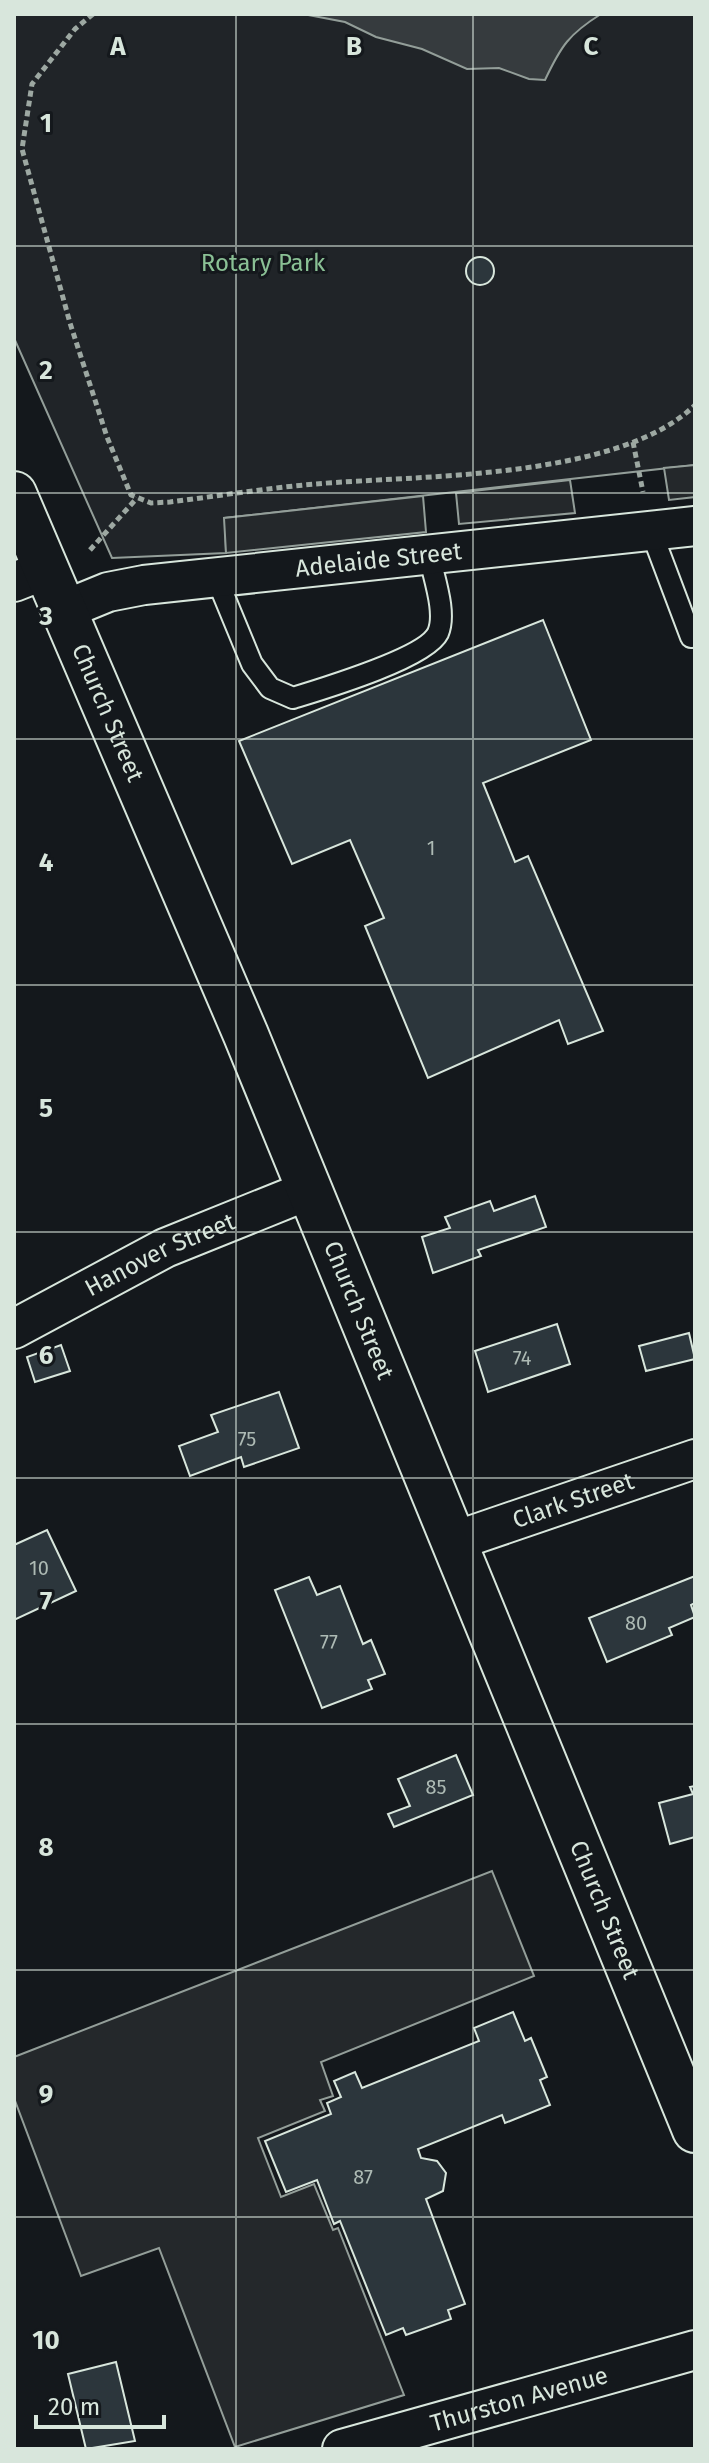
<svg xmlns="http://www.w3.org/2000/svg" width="709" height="2463" font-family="'Fira Sans',sans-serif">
  <rect width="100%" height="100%" fill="#14181c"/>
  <!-- green -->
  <polygon fill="#202428" stroke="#939e99" stroke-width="2" points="14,14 695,14 695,465 225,518 226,553 112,558 14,338"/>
  <!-- parking -->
  <g fill="#24282b" stroke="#939e99" stroke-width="2">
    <polygon points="695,465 695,497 669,500 664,468"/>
    <polygon points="570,480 575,513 459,524 456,493"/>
    <polygon points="423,496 426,532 226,553 224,518"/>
    <polygon points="492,1871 534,1976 321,2062 333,2096 320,2100 325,2111 258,2138 281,2197 314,2184 333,2230 338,2228 404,2395 235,2447 159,2248 81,2276 14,2098 14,2057"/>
  </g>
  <!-- water -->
  <path fill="#363b3e" stroke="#939e99" stroke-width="2" d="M303 14H601C569 34 561 46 545 80L529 79 499 68 467 69 422 49 376 37 345 22Z"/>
  <!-- building -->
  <g fill="#2c363c" stroke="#d8e6dc" stroke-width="2">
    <circle cx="480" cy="271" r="14"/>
    <polygon points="543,620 591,740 483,783 515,862 528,856 603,1031 568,1044 559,1020 428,1078 365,926 384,918 350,840 292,864 239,741"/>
    <polygon points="535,1196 546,1227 478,1250 481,1256 433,1273 422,1237 450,1228 445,1217 490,1201 494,1211"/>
    <polygon points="557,1324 570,1364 488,1392 475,1351"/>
    <polygon points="689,1333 695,1359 646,1371 639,1346"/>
    <polygon points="61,1345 70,1371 35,1382 27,1357"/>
    <polygon points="279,1392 299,1448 244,1467 241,1457 190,1476 179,1446 218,1432 211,1415"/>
    <polygon points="47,1530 76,1591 14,1620 14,1545"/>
    <polygon points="695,1576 695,1603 691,1605 695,1617 669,1628 672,1635 607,1662 589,1618"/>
    <polygon points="309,1577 317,1595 340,1586 363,1644 371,1640 385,1674 368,1680 372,1689 322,1708 275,1590"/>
    <polygon points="456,1755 473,1795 394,1827 388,1814 410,1806 398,1779"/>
    <polygon points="695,1786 695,1837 670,1844 659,1803 693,1794 690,1787"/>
    <polygon points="513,2012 525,2041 531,2038 547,2077 540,2080 550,2105 505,2123 502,2115 418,2149 421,2158 437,2161 446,2173 443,2191 426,2199 465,2304 448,2310 451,2319 406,2335 403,2328 386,2335 340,2221 334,2224 317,2180 286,2192 265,2141 331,2114 327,2103 341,2097 334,2081 355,2072 362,2088 479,2041 474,2028"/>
    <polygon points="116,2362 135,2441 86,2449 68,2374"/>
  </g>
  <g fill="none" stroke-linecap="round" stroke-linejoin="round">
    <!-- lane casing -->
    <g stroke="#d8e6dc" stroke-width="24">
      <g id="lane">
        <polyline points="651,531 691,637 695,636"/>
        <path d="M216 577 252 664 270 688 293 698C322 689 426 658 438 633 447 612 433 576 429 554"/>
      </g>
    </g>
    <!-- street casing -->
    <g stroke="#d8e6dc" stroke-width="42">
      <g id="street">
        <polyline points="14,582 47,569"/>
        <path id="s1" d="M64 610 108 592 144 585 695 526"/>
        <path id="s2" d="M14 1329 165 1248 309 1190"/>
        <path id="s3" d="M452 1542 695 1459"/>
        <path id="s4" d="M342 2449 695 2350"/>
      </g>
    </g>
    <!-- secondary casing -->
    <g stroke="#d8e6dc" stroke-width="48">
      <g id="secondary">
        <path id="s5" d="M14 494 246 1035 695 2130"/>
      </g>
    </g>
    <!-- path -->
    <g stroke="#9da8a2" stroke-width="5" stroke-dasharray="6 4" stroke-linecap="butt">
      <path d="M93 14 75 29 32 84 22 149 70 323 107 437 131 495 151 503 170 502C218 496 267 488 315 484 419 475 618 480 695 405"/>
      <polyline points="633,442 643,492"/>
      <polyline points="90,550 137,498"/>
    </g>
    <!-- lane -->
    <use href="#lane" stroke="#14181c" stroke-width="20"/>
    <!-- street -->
    <use href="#street" stroke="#14181c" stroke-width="38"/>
    <!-- secondary -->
    <use href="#secondary" stroke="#14181c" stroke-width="44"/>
  </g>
  <!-- grid -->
  <path fill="none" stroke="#d8e6dc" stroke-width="2" stroke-opacity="0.55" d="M236 14V2449M473 14V2449M14 246H695M14 493H695M14 739H695M14 985H695M14 1232H695M14 1478H695M14 1724H695M14 1970H695M14 2217H695"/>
  <g text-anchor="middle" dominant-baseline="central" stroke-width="6" stroke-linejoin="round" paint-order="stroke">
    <!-- number labels -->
    <g font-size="20" fill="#adbab4">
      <text x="431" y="848">1</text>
      <text x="522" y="1358">74</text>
      <text x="247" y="1439">75</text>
      <text x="39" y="1568">10</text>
      <text x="636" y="1623">80</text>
      <text x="329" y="1642">77</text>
      <text x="436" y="1787">85</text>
      <text x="363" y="2177">87</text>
    </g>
    <!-- park labels -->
    <g font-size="24" fill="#8ac095" stroke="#14181c">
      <text x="263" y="263">Rotary Park</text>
    </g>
    <!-- street labels -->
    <g font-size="24" fill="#d8e6dc" stroke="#14181c">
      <text stroke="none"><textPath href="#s1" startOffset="320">Adelaide Street</textPath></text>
      <text stroke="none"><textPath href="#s5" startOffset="238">Church Street</textPath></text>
      <text stroke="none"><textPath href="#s2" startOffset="164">Hanover Street</textPath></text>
      <text stroke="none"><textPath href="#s5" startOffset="886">Church Street</textPath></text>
      <text stroke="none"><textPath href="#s3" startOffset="128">Clark Street</textPath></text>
      <text stroke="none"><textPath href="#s5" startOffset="1534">Church Street</textPath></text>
      <text stroke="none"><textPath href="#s4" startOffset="184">Thurston Avenue</textPath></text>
    </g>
  </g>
  <g font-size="26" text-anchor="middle" font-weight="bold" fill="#d8e6dc" stroke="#14181c" stroke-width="6" stroke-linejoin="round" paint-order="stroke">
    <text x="118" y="55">A</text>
    <text x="354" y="55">B</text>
    <text x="591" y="55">C</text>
    <text x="46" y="132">1</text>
    <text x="46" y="379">2</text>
    <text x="46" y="625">3</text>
    <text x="46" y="871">4</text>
    <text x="46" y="1117">5</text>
    <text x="46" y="1364">6</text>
    <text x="46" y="1610">7</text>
    <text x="46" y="1856">8</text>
    <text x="46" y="2103">9</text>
    <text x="46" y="2349">10</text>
  </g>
  <!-- border -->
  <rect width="709" height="2463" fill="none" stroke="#d8e6dc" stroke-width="32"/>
  <!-- scale -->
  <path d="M36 2415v12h128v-12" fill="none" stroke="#d8e6dc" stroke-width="4"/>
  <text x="48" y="2415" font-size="24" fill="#d8e6dc" stroke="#14181c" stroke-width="6" paint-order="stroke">20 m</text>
</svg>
